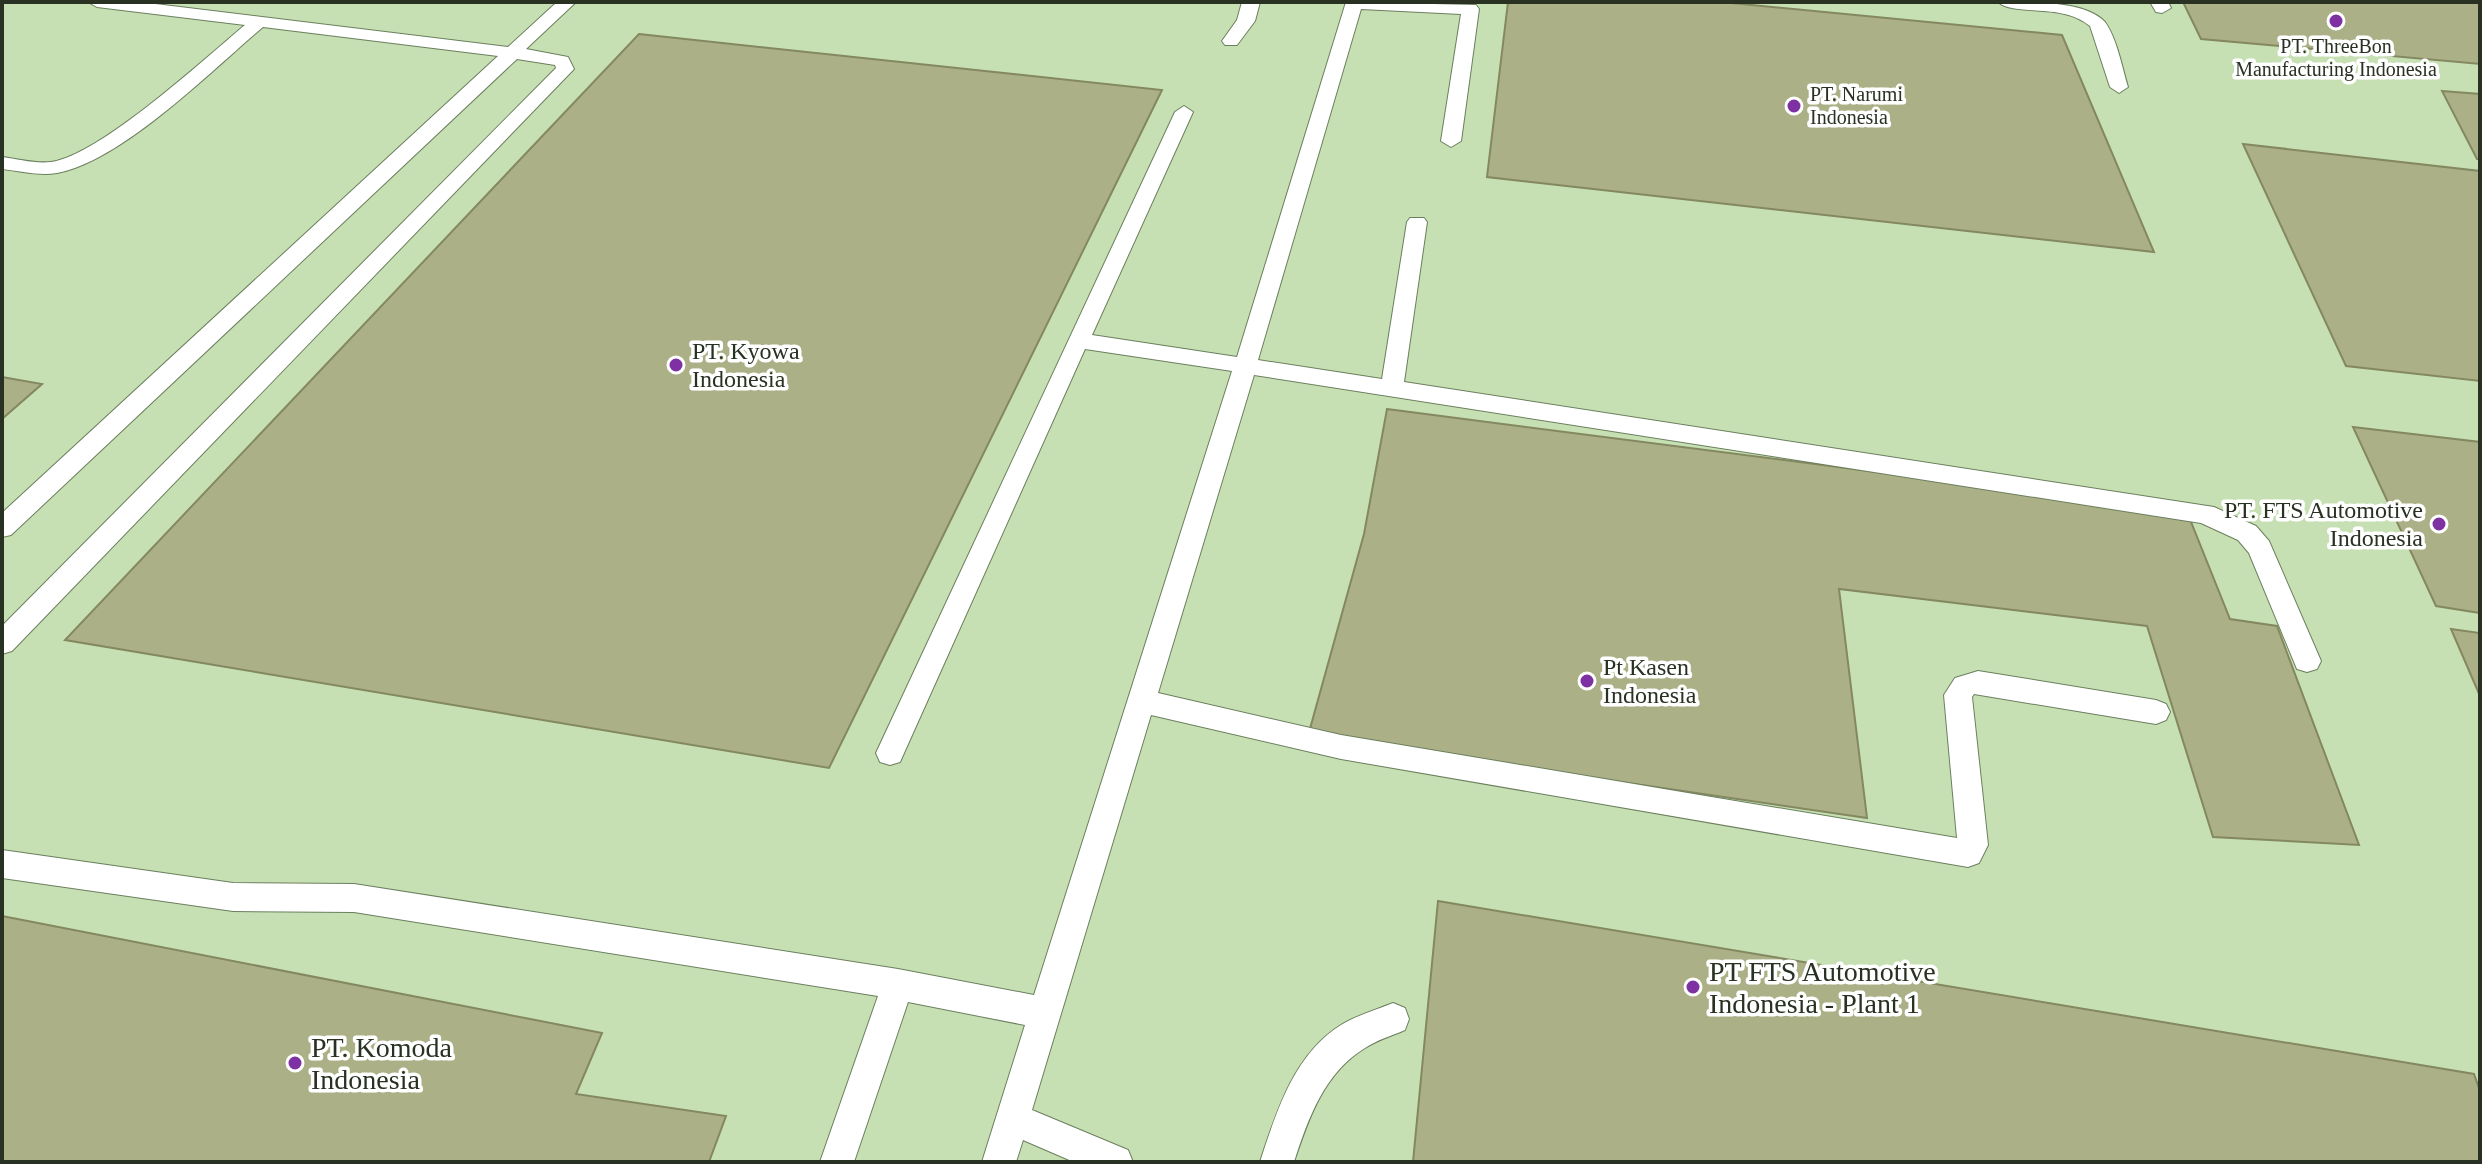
<svg xmlns="http://www.w3.org/2000/svg" width="2482" height="1164" font-family="'Times New Roman',serif">
  <rect width="100%" height="100%" fill="#d4ebc5"/>
  <!-- built -->
  <rect fill="#c6e0b4" x="2" y="2" width="2478" height="1160"/>
  <!-- building -->
  <g fill="#abb086" stroke="#848860" stroke-width="2">
    <polygon points="1508,2 1721,2 2062,35 2154,252 1487,177"/>
    <polygon points="2183,2 2480,2 2480,64 2201,39"/>
    <polygon points="639,34 1162,90 829,768 65,640"/>
    <polygon points="2442,91 2480,94 2480,159 2477,159"/>
    <polygon points="2243,144 2480,171 2480,381 2346,366"/>
    <polygon points="2,377 42,384 2,419"/>
    <polygon points="1387,409 2187,512 2230,619 2277,626 2359,845 2213,837 2147,626 1839,589 1867,818 1308,736 1364,534"/>
    <polygon points="2353,427 2480,442 2480,613 2436,606"/>
    <polygon points="2451,629 2480,633 2480,696"/>
    <polygon points="1438,901 2474,1074 2480,1091 2480,1162 1413,1162"/>
    <polygon points="2,916 602,1033 576,1094 726,1116 709,1162 2,1162"/>
  </g>
  <g fill="none" stroke-linecap="round" stroke-linejoin="round">
    <!-- service casing -->
    <g stroke="#6b7f5d" stroke-width="2">
      <g id="service">
        <path d="M88 2H139L508 47 557 2H576L526 49 568 57 574 69 12 651 2 654V626L556 68 555 65 517 59 11 535 2 537V513L498 56 263 27C212 70 122 161 57 173 39 176 20 171 2 169V157C18 159 35 164 51 162 99 156 204 59 245 25L97 7Z"/>
        <polygon points="1242,2 1260,2 1255,21 1237,45 1225,45 1222,41 1237,20"/>
        <polygon points="1346,2 1476,5 1479,9 1461,141 1451,147 1441,141 1461,14 1361,9 1258,360 1382,379 1407,222 1410,218 1424,218 1427,222 1404,382 2214,507 2256,526 2269,541 2321,661 2317,669 2307,672 2297,669 2249,553 2238,540 2201,523 1254,375 1158,693 1341,735 1957,838 1944,695 1955,678 1978,671 2156,700 2166,704 2170,712 2166,720 2156,724 1974,694 1972,697 1988,845 1979,863 1968,867 1341,759 1151,715 1032,1110 1128,1150 1133,1162 1074,1162 1023,1140 1016,1162 982,1162 1025,1025 908,1002 854,1162 820,1162 878,996 354,912 233,911 2,878 2,850 233,883 354,884 898,969 1034,995 1232,371 1085,349 900,762 890,765 880,762 876,753 1175,112 1184,106 1193,112 1092,335 1237,357"/>
        <path d="M1998 2C2029 2 2085 0 2105 22 2117 39 2122 67 2128 87L2119 93 2110 87 2090 26C2061 2 2015 17 1998 2Z"/>
        <polygon points="2150,2 2168,2 2171,8 2162,13 2156,12"/>
        <path d="M1393 1003 1405 1008 1409 1019 1405 1030C1391 1036 1377 1040 1365 1048 1324 1073 1308 1119 1294 1162H1260C1276 1113 1294 1054 1341 1025 1357 1015 1376 1010 1393 1003Z"/>
      </g>
    </g>
    <!-- service -->
    <use href="#service" fill="#fff" fill-rule="evenodd"/>
  </g>
  <!-- markers -->
  <g fill="#7e31a2" stroke="#fff" stroke-width="3">
    <circle cx="2336" cy="21" r="8"/>
    <circle cx="1794" cy="106" r="8"/>
    <circle cx="676" cy="365" r="8"/>
    <circle cx="2439" cy="524" r="8"/>
    <circle cx="1587" cy="681" r="8"/>
    <circle cx="1693" cy="987" r="8"/>
    <circle cx="295" cy="1063" r="8"/>
  </g>
  <g text-anchor="middle" dominant-baseline="central" stroke-width="7" stroke-linejoin="round" paint-order="stroke">
    <!-- far-poi labels -->
    <g font-size="20" fill="#283122" stroke="#fff">
      <text x="2336" y="46">PT. ThreeBon<tspan x="2336" dy="23">Manufacturing Indonesia</tspan></text>
      <text x="1810" y="94" text-anchor="start">PT. Narumi<tspan x="1810" dy="23">Indonesia</tspan></text>
    </g>
    <!-- poi labels -->
    <g font-size="24" fill="#283122" stroke="#fff" text-anchor="start">
      <text x="692" y="351">PT. Kyowa<tspan x="692" dy="28">Indonesia</tspan></text>
      <text x="2423" y="510" text-anchor="end">PT. FTS Automotive<tspan x="2423" dy="28">Indonesia</tspan></text>
      <text x="1603" y="667">Pt Kasen<tspan x="1603" dy="28">Indonesia</tspan></text>
    </g>
    <!-- near-poi labels -->
    <g font-size="28" fill="#283122" stroke="#fff" text-anchor="start">
      <text x="1709" y="971">PT FTS Automotive<tspan x="1709" dy="32">Indonesia - Plant 1</tspan></text>
      <text x="311" y="1047">PT. Komoda<tspan x="311" dy="32">Indonesia</tspan></text>
    </g>
  </g>
  <!-- border -->
  <rect width="2482" height="1164" fill="none" stroke="#283122" stroke-width="8"/>
</svg>
